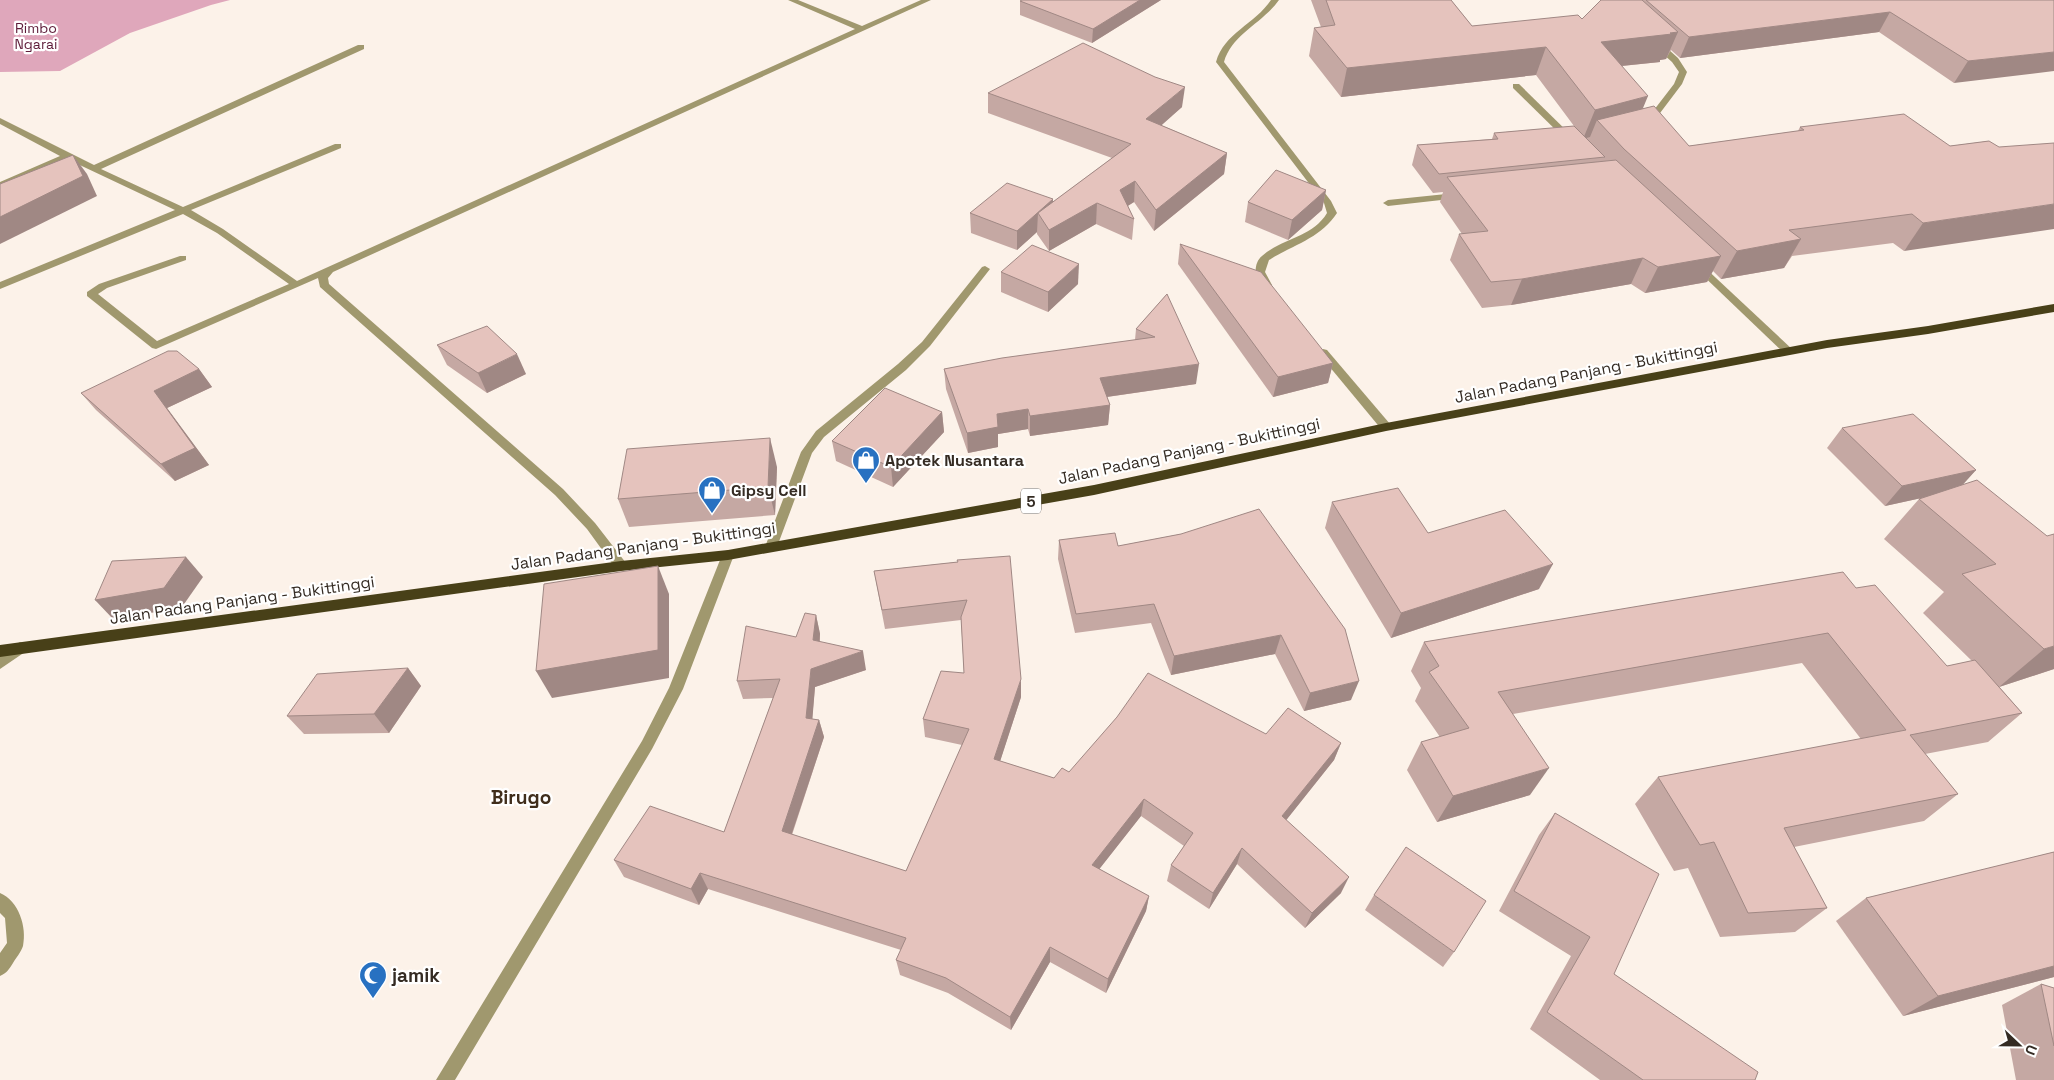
<svg xmlns="http://www.w3.org/2000/svg" width="2054" height="1080" font-family="'Space Grotesk',sans-serif">
  <rect width="100%" height="100%" fill="#fcf2e9"/>
  <!-- forest -->
  <polygon fill="#dfa7bb" points="0,0 230,0 211,5 130,33 60,71 0,72"/>
  <g fill="none" stroke-linecap="round" stroke-linejoin="round">
    <!-- minor -->
    <g fill="#a0986e" fill-rule="evenodd">
      <polygon points="788,0 798,0 862,26 921,0 931,0 333,272 328,278 329,284 563,489 595,523 626,563 627,566 626,569 616,569 587,529 555,495 320,287 318,278 156,349 152,348 87,296 87,292 99,284 180,256 186,256 186,260 107,288 98,294 157,341 289,284 217,233 183,214 0,289 0,282 175,210 67,159 0,188 0,182 60,156 0,124 0,118 94,165 358,45 364,45 364,49 101,169 183,207 335,144 341,144 341,148 191,210 223,229 297,281 855,29"/>
      <path d="M1271 0H1279C1263 23 1232 34 1224 62L1331 201 1337 213C1321 238 1293 245 1269 260L1265 272 1272 285 1267 288C1254 284 1252 264 1262 256 1282 238 1312 238 1327 213L1324 203 1216 62C1224 33 1255 24 1271 0Z"/>
      <polygon points="1653,41 1659,41 1678,58 1687,72 1682,84 1651,125 1648,126 1644,123 1674,84 1679,72 1672,62 1653,45"/>
      <polygon points="1513,84 1519,84 1573,137 1573,141 1567,141 1513,88"/>
      <polygon points="1456,193 1461,196 1459,198 1388,206 1383,203 1388,200"/>
      <polygon points="1698,263 1701,264 1793,350 1794,352 1793,354 1785,354 1695,268 1693,266"/>
      <polygon points="985,266 990,269 930,346 906,370 824,437 812,453 777,547 775,550 767,550 765,547 801,452 816,431 898,364 922,342 982,267"/>
      <polygon points="1323,349 1327,350 1390,424 1392,427 1390,430 1382,430 1319,354 1318,352"/>
      <polygon points="728,550 732,552 734,555 683,689 652,749 455,1080 436,1080 642,741 669,688 722,555 724,552"/>
      <polygon points="20,642 25,644 27,648 25,652 0,669 0,655"/>
      <path d="M0 893C19 901 27 927 23 946 21 952 16 958 13 963 9 969 7 973 0 976V953L7 943 5 918 0 913Z"/>
    </g>
    <!-- trunk -->
    <polygon fill="#484018" fill-rule="evenodd" points="2054,304 2054,312 1928,334 1827,348 1386,431 1094,495 728,560 621,571 0,657 0,645 621,561 728,550 1094,485 1386,423 1827,340 1928,326"/>
  </g>
  <!-- wall -->
  <g fill="#c5a8a3">
    <polygon points="1161,0 1092,43 1020,15 1020,1"/>
    <polygon points="1311,0 1451,0 1472,26 1582,19 1601,0 2054,0 1954,83 1879,32 1680,58 1671,50 1666,59 1660,60 1660,62 1622,66 1643,108 1689,146 1798,131 1800,127 1950,146 1989,141 1904,251 1893,243 1792,256 1784,268 1721,279 1713,271 1707,282 1645,293 1631,284 1511,305 1482,308 1450,260 1459,234 1462,234 1440,202 1443,192 1433,193 1412,165 1417,145 1492,139 1494,133 1574,126 1536,75 1341,97 1309,56 1314,28 1321,27"/>
    <polygon points="988,93 1182,107 1161,125 1227,153 1224,174 1154,231 1134,202 1128,206 1134,219 1132,240 1096,224 1049,251 1037,234 1037,232 1017,250 971,233 970,213 1053,199 1053,202 1112,158 988,113"/>
    <polygon points="1326,190 1322,210 1288,240 1245,222 1248,202"/>
    <polygon points="1180,244 1333,363 1328,383 1273,397 1178,264"/>
    <polygon points="1001,272 1078,284 1048,312 1001,292"/>
    <polygon points="1167,294 1196,384 1107,397 1110,405 1108,425 1030,436 1028,429 998,434 998,447 968,453 946,389 944,369 1135,340 1136,329"/>
    <polygon points="437,345 526,374 487,393 447,365"/>
    <polygon points="199,369 212,387 167,408 209,465 175,481 96,410 81,393"/>
    <polygon points="942,412 944,432 893,487 836,461 832,441"/>
    <polygon points="1842,428 1976,470 1962,485 2054,669 1999,687 1996,683 2022,713 1988,742 1925,754 1958,794 1924,821 1794,847 1827,908 1795,932 1720,937 1688,868 1674,871 1635,804 1658,777 1861,739 1802,663 1513,714 1530,795 1437,822 1407,770 1421,742 1440,737 1415,701 1421,688 1411,671 1424,642 1856,588 1947,666 1972,661 1923,613 1944,592 1884,539 1919,499 1926,497 1885,506 1827,448"/>
    <polygon points="777,467 775,515 629,527 618,499"/>
    <polygon points="1332,502 1428,533 1539,589 1391,638 1325,528"/>
    <polygon points="1181,534 1351,700 1304,711 1275,654 1171,675 1151,623 1075,633 1058,559 1059,540 1118,546"/>
    <polygon points="958,562 1021,697 1000,761 1054,778 1069,772 1266,734 1341,743 1334,760 1286,820 1341,893 1305,928 1237,864 1209,909 1167,881 1171,865 1184,846 1141,816 1099,869 1149,896 1146,911 1106,993 1050,962 1011,1030 948,993 900,975 896,960 901,950 708,889 699,905 624,877 614,860 724,832 773,698 743,699 737,681 796,637 816,615 820,634 820,642 866,670 815,687 812,719 819,720 824,737 792,835 906,871 962,745 925,737 923,719 964,673 961,620 885,629 874,571"/>
    <polygon points="408,668 421,686 389,733 304,734 287,716"/>
    <polygon points="1555,813 1614,974 1755,1080 1600,1080 1530,1029 1571,956 1499,911 1539,835"/>
    <polygon points="2054,852 2054,977 1903,1016 1836,921 1866,898"/>
    <polygon points="1374,895 1454,952 1443,967 1365,910"/>
    <polygon points="2041,984 2054,988 2054,1080 2016,1080 2002,1005"/>
  </g>
  <!-- shaded-wall -->
  <g fill="#a08884">
    <polygon points="1140,0 1161,0 1092,43 1093,29"/>
    <polygon points="1890,12 1879,32 1680,58 1689,37"/>
    <polygon points="1678,32 1666,59 1660,60 1660,62 1591,69 1601,42"/>
    <polygon points="1546,47 1536,75 1341,97 1347,68"/>
    <polygon points="2054,52 2054,71 1954,83 1968,61"/>
    <polygon points="1185,87 1182,107 1145,140 1146,119"/>
    <polygon points="1648,96 1636,125 1597,120 1590,137 1583,139 1595,110"/>
    <polygon points="1227,153 1224,174 1154,231 1156,210"/>
    <polygon points="73,155 87,174 97,196 0,244 0,217"/>
    <polygon points="1135,181 1134,202 1119,211 1120,190"/>
    <polygon points="1326,190 1322,210 1288,240 1292,220"/>
    <polygon points="1053,199 1052,218 1038,213 1037,232 1017,250 1017,231"/>
    <polygon points="1097,203 1096,224 1049,251 1049,230"/>
    <polygon points="2054,204 2054,229 1904,251 1923,223"/>
    <polygon points="1801,239 1784,268 1721,279 1737,251"/>
    <polygon points="1721,256 1707,282 1645,293 1658,267"/>
    <polygon points="1643,258 1631,284 1511,305 1522,279"/>
    <polygon points="1079,264 1078,284 1048,312 1048,292"/>
    <polygon points="517,354 526,374 487,393 478,373"/>
    <polygon points="1333,363 1328,383 1273,397 1278,377"/>
    <polygon points="1199,364 1196,384 1099,398 1100,378"/>
    <polygon points="199,369 212,387 167,408 209,465 175,481 161,464 154,391"/>
    <polygon points="1110,405 1108,425 1030,436 1030,416"/>
    <polygon points="1028,409 1028,429 998,434 998,447 968,453 967,433 997,414"/>
    <polygon points="942,412 944,432 893,487 891,467"/>
    <polygon points="770,438 777,467 775,515 768,487"/>
    <polygon points="1976,470 1958,490 1885,506 1902,486"/>
    <polygon points="186,557 203,577 182,607 114,620 95,600"/>
    <polygon points="1553,564 1539,589 1391,638 1401,613"/>
    <polygon points="658,566 669,594 669,678 552,698 536,671"/>
    <polygon points="816,615 820,634 818,659 813,640"/>
    <polygon points="1281,635 1275,654 1171,675 1174,656"/>
    <polygon points="2054,646 2054,669 1999,687 2044,649"/>
    <polygon points="863,651 866,670 815,687 811,736 806,718 811,669"/>
    <polygon points="408,668 421,686 389,733 374,714"/>
    <polygon points="1021,679 1021,697 995,777 994,759"/>
    <polygon points="1359,681 1351,700 1304,711 1310,693"/>
    <polygon points="819,720 824,737 787,848 782,831"/>
    <polygon points="1341,743 1334,760 1276,833 1282,816"/>
    <polygon points="1549,768 1530,795 1437,822 1453,796"/>
    <polygon points="1144,799 1141,816 1090,881 1092,865"/>
    <polygon points="1242,848 1237,864 1209,909 1213,893"/>
    <polygon points="700,873 708,889 699,905 691,889"/>
    <polygon points="1349,877 1341,893 1305,928 1312,913"/>
    <polygon points="1149,896 1146,911 1106,993 1108,979"/>
    <polygon points="1050,947 1050,962 1011,1030 1010,1017"/>
    <polygon points="2054,966 2054,977 1903,1016 1938,996"/>
  </g>
  <!-- building -->
  <g fill="#e5c3bd" stroke="#a08884">
    <polygon points="1022,0 1140,0 1093,29 1020,1"/>
    <polygon points="1326,0 1451,0 1472,26 1578,15 1582,19 1601,0 1642,0 1678,32 1670,33 1672,34 1601,42 1648,96 1595,110 1546,47 1347,68 1314,28 1335,25"/>
    <polygon points="1646,0 2054,0 2054,52 1968,61 1890,12 1689,37"/>
    <polygon points="1083,43 1155,77 1185,87 1146,119 1227,153 1156,210 1135,181 1120,190 1134,219 1097,203 1049,230 1038,213 1131,144 988,93"/>
    <polygon points="1654,106 1689,146 1804,130 1800,127 1904,114 1950,146 1989,141 1999,147 2054,143 2054,204 1923,223 1912,214 1789,230 1801,239 1737,251 1624,149 1597,120"/>
    <polygon points="1574,126 1605,157 1439,174 1417,145 1498,139 1494,133"/>
    <polygon points="73,155 83,176 0,217 0,184"/>
    <polygon points="1616,160 1721,256 1658,267 1643,258 1522,279 1491,282 1459,234 1488,231 1447,177"/>
    <polygon points="1276,170 1326,190 1292,220 1248,202"/>
    <polygon points="1007,183 1053,199 1017,231 970,213"/>
    <polygon points="1180,244 1261,272 1333,363 1278,377"/>
    <polygon points="1032,245 1079,264 1048,292 1001,272"/>
    <polygon points="1167,294 1199,364 1100,378 1110,405 1030,416 1028,409 997,414 998,427 967,433 944,369 1002,358 1155,337 1136,329"/>
    <polygon points="487,326 517,354 478,373 437,345"/>
    <polygon points="168,351 177,351 199,369 154,391 195,448 161,464 81,393"/>
    <polygon points="885,388 942,412 891,467 832,441"/>
    <polygon points="1913,414 1976,470 1902,486 1842,428"/>
    <polygon points="770,438 768,487 618,499 627,449"/>
    <polygon points="1977,480 2047,536 2054,534 2054,646 2044,649 1962,574 1996,564 1919,499"/>
    <polygon points="1398,488 1428,533 1505,510 1553,564 1401,613 1332,502"/>
    <polygon points="1259,509 1345,629 1359,681 1310,693 1281,635 1174,656 1154,604 1076,614 1059,540 1115,533 1118,546 1181,534"/>
    <polygon points="1010,556 1021,679 994,759 1054,778 1062,768 1069,772 1117,717 1148,673 1266,734 1288,708 1341,743 1282,816 1349,877 1312,913 1242,848 1213,893 1171,865 1193,833 1144,799 1092,865 1149,896 1108,979 1050,947 1010,1017 946,978 896,960 906,938 700,873 691,889 614,860 650,806 724,832 780,679 737,681 746,626 796,637 805,613 816,615 813,640 863,651 811,669 806,718 819,720 782,831 906,871 969,729 923,719 941,671 964,673 961,617 967,600 882,610 874,571 958,562 957,560"/>
    <polygon points="186,557 164,588 95,600 112,561"/>
    <polygon points="658,566 658,650 536,671 544,584"/>
    <polygon points="1843,572 1856,588 1875,585 1947,666 1975,660 2022,713 1910,735 1958,794 1784,828 1827,908 1748,913 1714,842 1700,845 1658,777 1906,730 1828,633 1498,692 1549,768 1453,796 1421,742 1469,728 1429,672 1439,666 1424,642"/>
    <polygon points="408,668 374,714 287,716 317,674"/>
    <polygon points="1555,813 1659,874 1614,974 1758,1072 1755,1080 1643,1080 1547,1012 1590,937 1514,891"/>
    <polygon points="1406,847 1486,901 1454,952 1374,895"/>
    <polygon points="2054,852 2054,966 1938,996 1866,898"/>
    <polygon points="2041,984 2054,988 2054,1046"/>
  </g>
  <!-- icons -->
  <defs>
    <g id="shop-pin" transform="scale(1.4375)"><path d="M0 17L-7.5 6A9.5 9.5 0 1 1 7.5 6Z" fill="#2871c1" stroke="#fff"/><path d="M-5-2.5h2.3a2.7 3.5 0 0 1 5.4 0H5L5.5 6h-11ZM-1.5-2.5h3a1.5 2.3 0 0 0-3 0Z" fill="#fff"/></g>
    <g id="mosque-pin" transform="scale(1.4375)"><path d="M0 17L-7.5 6A9.5 9.5 0 1 1 7.5 6Z" fill="#2871c1" stroke="#fff"/><path d="M3.5-4.9A6 6 0 1 0 3.5 4.9A5 5 0 1 1 3.5-4.9Z" fill="#fff"/></g>
  </defs>
  <g fill-rule="evenodd">
    <use href="#shop-pin" x="866" y="460"/>
    <use href="#shop-pin" x="712" y="490"/>
    <use href="#mosque-pin" x="373" y="975"/>
  </g>
  <g text-anchor="middle" dominant-baseline="central" stroke-width="4.5" stroke-linejoin="round" paint-order="stroke">
    <!-- far-park labels -->
    <g font-size="14" fill="#5e1c39" stroke="#fff">
      <text x="36" y="28">Rimbo<tspan x="36" dy="16">Ngarai</tspan></text>
    </g>
    <!-- shield labels -->
    <rect fill="#fff" stroke="#716b65" stroke-width="1" x="1021" y="488.5" width="20" height="25" rx="4"/>
    <g font-size="15" font-weight="bold" fill="#342b23">
      <text x="1031" y="501">5</text>
    </g>
    <!-- street labels -->
    <g font-size="16" fill="#342b23" stroke="#fff">
      <text transform="translate(1586 372) rotate(-11)">Jalan Padang Panjang - Bukittinggi</text>
      <text transform="translate(1189 451) rotate(-12)">Jalan Padang Panjang - Bukittinggi</text>
      <text transform="translate(643 546) rotate(-8)">Jalan Padang Panjang - Bukittinggi</text>
      <text transform="translate(242 600) rotate(-8)">Jalan Padang Panjang - Bukittinggi</text>
    </g>
    <!-- poi labels -->
    <g font-size="16" font-weight="bold" fill="#342b23" stroke="#fff" text-anchor="start">
      <text x="885" y="460">Apotek Nusantara</text>
      <text x="731" y="490">Gipsy Cell</text>
    </g>
    <!-- quarter labels -->
    <g font-size="19" font-weight="bold" fill="#402e1c" stroke="#fff">
      <text x="521" y="797">Birugo</text>
    </g>
    <!-- near-poi labels -->
    <g font-size="19" font-weight="bold" fill="#342b23" stroke="#fff" text-anchor="start">
      <text x="392" y="975">jamik</text>
    </g>
  </g>
  <!-- north arrow -->
  <g transform="translate(2019 1045) rotate(112)" stroke="#ffffff" stroke-width="4" paint-order="stroke">
  <path d="M0-4L9 19L0 12L-9 19Z" fill="#342b23"/>
  <text y="-8" font-size="14" font-weight="bold" text-anchor="middle" fill="#342b23">U</text>
  </g>
</svg>
